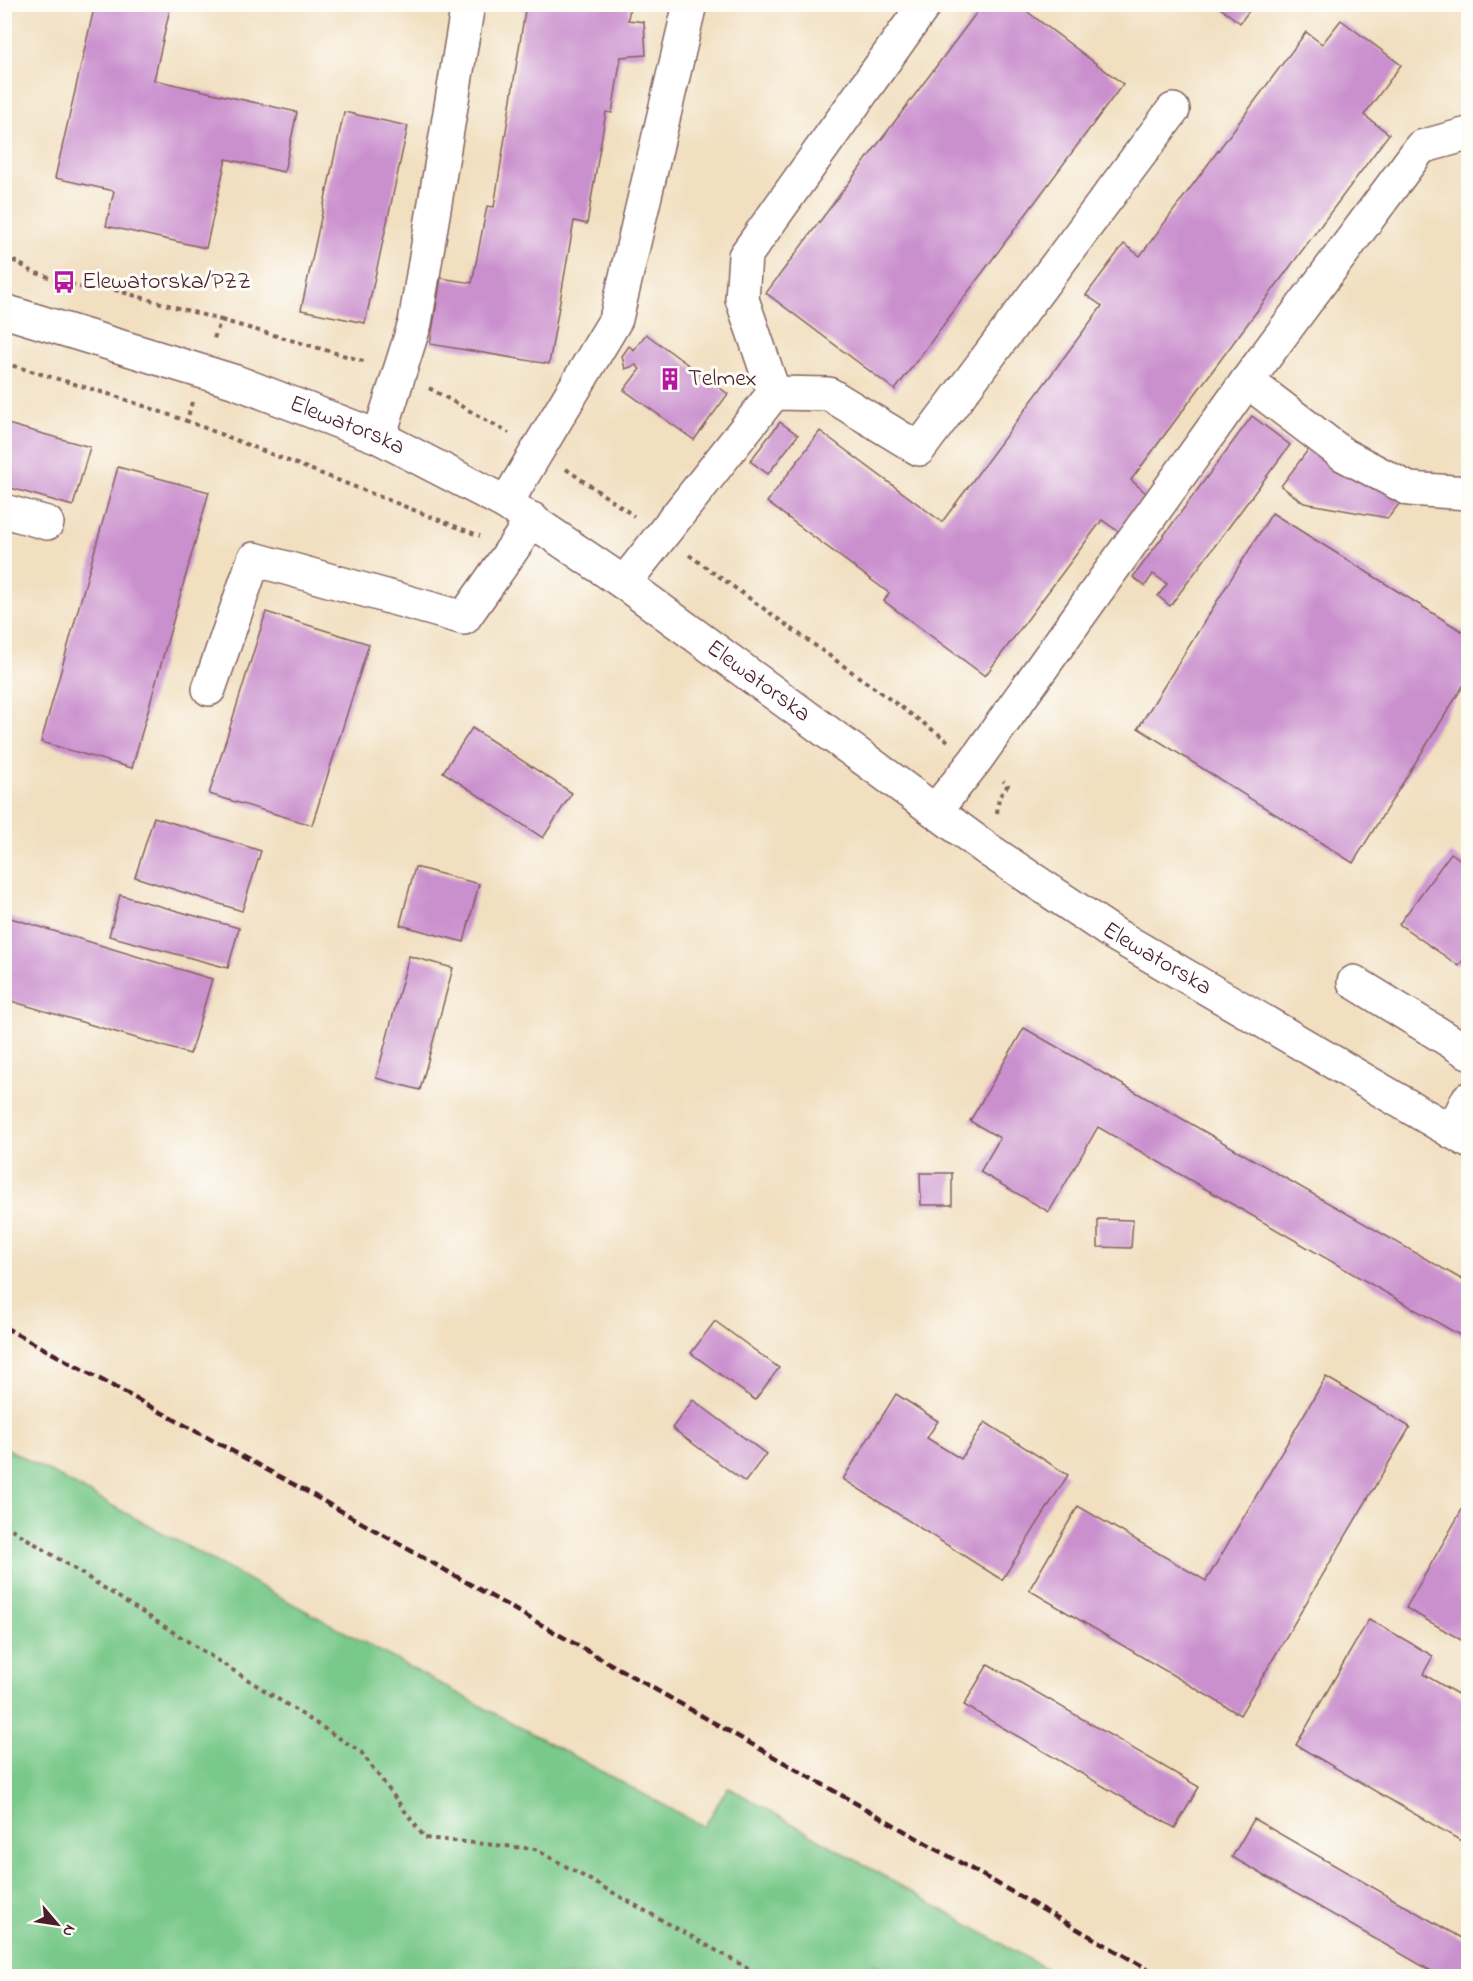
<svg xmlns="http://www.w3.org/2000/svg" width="1473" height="1981" font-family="'Indie Flower',sans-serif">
  <rect width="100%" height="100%" fill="#fdfcf7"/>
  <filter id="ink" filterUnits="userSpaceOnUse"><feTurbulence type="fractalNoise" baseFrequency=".0167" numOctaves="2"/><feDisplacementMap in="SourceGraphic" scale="12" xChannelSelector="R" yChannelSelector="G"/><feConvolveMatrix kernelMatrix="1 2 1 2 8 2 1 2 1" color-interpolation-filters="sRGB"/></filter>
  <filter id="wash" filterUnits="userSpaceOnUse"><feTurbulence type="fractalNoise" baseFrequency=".008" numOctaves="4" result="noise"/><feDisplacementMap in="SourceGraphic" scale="24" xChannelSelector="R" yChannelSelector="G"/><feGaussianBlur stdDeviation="1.35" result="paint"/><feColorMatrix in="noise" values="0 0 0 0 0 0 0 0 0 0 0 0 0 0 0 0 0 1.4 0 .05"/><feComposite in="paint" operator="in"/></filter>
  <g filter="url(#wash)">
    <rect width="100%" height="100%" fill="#f1dfc0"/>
    <!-- green -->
    <polygon fill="#79c98a" stroke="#62745a" stroke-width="1.5" points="4,1447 704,1827 728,1787 1058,1976 883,1976 876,1964 861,1976 5,1976"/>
    <g id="blocks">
      <!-- building -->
      <g fill="#ca90ce">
        <polygon points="95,4 171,4 154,80 297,112 284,172 226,159 206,248 106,226 114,191 55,178"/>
        <polygon points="526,4 630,4 628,20 644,22 646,55 621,57 612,113 606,112 587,224 574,221 549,364 430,344 441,278 472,283 487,206 494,207"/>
        <polygon points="983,4 1017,4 1123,84 895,390 766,293"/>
        <polygon points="1215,4 1254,4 1240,23"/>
        <polygon points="1341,20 1401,65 1364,115 1389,134 1131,480 1147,494 1119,532 1102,520 985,676 884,601 889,593 767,502 820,431 942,522 1102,306 1086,295 1124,244 1140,256 1306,32 1322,44"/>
        <polygon points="344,112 408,126 365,323 301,310"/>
        <polygon points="646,334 728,394 694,440 624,390 640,369 636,365 625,369 622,356 629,346 634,350"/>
        <polygon points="1252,416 1290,445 1170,606 1158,596 1167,584 1153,574 1145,586 1133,577"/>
        <polygon points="780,422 798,435 768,474 750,461"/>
        <polygon points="4,423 90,447 73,506 4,486"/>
        <polygon points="1319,435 1404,498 1388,518 1304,503 1281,486"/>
        <polygon points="118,467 209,492 132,768 41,742"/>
        <polygon points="1272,513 1468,635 1468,678 1353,863 1138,728"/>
        <polygon points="266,612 369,644 312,825 209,794"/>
        <polygon points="472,728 572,793 543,838 443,772"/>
        <polygon points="154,817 261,851 242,911 135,877"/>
        <polygon points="1451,853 1468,865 1468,953 1459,966 1399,924"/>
        <polygon points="415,867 479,884 464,942 400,925"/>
        <polygon points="120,895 239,928 228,968 109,936"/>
        <polygon points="4,916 212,979 190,1054 4,999"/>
        <polygon points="409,956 453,968 420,1090 376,1078"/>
        <polygon points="1024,1028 1468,1283 1468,1340 1098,1127 1049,1212 980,1172 1000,1138 970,1121"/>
        <polygon points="920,1173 952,1173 952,1205 921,1205"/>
        <polygon points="1098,1219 1133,1220 1131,1248 1098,1247"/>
        <polygon points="715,1321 779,1368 755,1400 691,1353"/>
        <polygon points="1326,1377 1410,1427 1240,1715 1029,1590 1078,1506 1206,1581"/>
        <polygon points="896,1394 938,1421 927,1438 961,1459 985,1422 1068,1475 1002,1580 843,1479"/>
        <polygon points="693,1400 766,1454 745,1482 672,1428"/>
        <polygon points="1468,1499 1468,1644 1406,1608"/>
        <polygon points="1369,1619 1433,1656 1423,1674 1468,1700 1468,1845 1296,1745"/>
        <polygon points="988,1664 1199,1787 1175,1828 964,1705"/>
        <polygon points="1254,1819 1468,1942 1468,1976 1440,1976 1232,1857"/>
      </g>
    </g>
  </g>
  <g filter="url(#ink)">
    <use href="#blocks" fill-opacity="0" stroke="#84625f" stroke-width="1.5"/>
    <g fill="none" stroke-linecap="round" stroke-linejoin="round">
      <!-- minor casing -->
      <g stroke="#84625f" stroke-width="36">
        <g id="minor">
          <path id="s1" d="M4 311 236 382 379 437 506 503 624 583 987 849 1114 934 1468 1141"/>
          <polyline points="1247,381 1344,455 1409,489 1468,493"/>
          <polyline points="774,393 742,299 745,256 925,4"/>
          <polyline points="379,437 415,323 468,4"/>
          <polyline points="506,503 616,319 690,4"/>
          <polyline points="4,511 47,523"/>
          <polyline points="624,583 774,393 829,394 919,449 1173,110"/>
          <path d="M209 689 254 559 464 618C487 585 511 553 532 519"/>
          <polyline points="935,811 975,761 1247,381 1421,147 1468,134"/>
          <polyline points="1354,982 1468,1052"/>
          <polyline points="1452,1132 1468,1099"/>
        </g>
      </g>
      <!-- path -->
      <g stroke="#84625f" stroke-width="4" stroke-dasharray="4.5 4.5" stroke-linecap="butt">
        <polyline points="4,258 17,262 33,272 90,290 108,288 221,320 213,341"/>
        <polyline points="221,320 367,362"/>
        <polyline points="4,363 115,396 187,421"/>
        <polyline points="429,388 509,433"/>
        <polyline points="192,402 187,421 480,536"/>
        <polyline points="566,469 634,516"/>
        <polyline points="689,555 948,741"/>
        <polyline points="997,813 999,797 1008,785 1003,781"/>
        <polyline points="4,1524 361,1752 425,1838 535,1849 751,1970 768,1976"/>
        <polyline points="895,1976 900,1972 902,1976"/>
      </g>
      <!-- minor -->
      <use href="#minor" stroke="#fff" stroke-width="33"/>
      <!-- rail -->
      <polyline stroke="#4a1f2b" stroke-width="4.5" stroke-dasharray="9 4.5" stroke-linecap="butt" points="4,1327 304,1490 1160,1976"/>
    </g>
  </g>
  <!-- icons -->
  <defs>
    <g id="bus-bare" transform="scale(1.8)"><path d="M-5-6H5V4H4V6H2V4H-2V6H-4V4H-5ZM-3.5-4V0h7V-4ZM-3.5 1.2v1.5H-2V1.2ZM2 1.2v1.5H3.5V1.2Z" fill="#b5179e" stroke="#fdfcf7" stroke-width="2.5" paint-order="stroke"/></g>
    <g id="building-bare" transform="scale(1.8)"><path d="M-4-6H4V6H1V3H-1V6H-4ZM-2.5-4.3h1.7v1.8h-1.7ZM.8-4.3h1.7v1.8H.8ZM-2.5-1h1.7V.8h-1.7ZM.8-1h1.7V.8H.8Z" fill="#b5179e" stroke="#fdfcf7" stroke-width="2.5" paint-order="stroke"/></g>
  </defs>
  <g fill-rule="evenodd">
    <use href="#bus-bare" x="64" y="282"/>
    <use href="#building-bare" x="670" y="379"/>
  </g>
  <g text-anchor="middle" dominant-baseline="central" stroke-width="6" stroke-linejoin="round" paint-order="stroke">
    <!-- poi labels -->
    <g font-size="24" fill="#4a1f2b" stroke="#fdfcf7" text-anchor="start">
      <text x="82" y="282">Elewatorska/PZZ</text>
      <text x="688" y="379">Telmex</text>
    </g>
    <!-- street labels -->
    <g font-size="24" fill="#4a1f2b" stroke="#fdfcf7">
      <text stroke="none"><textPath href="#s1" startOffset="362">Elewatorska</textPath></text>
      <text stroke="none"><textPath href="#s1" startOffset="848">Elewatorska</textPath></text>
      <text stroke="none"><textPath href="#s1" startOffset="1334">Elewatorska</textPath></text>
    </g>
  </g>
  <!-- margin -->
  <rect width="1473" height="1981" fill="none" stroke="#fdfcf7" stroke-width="24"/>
  <!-- north arrow -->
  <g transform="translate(57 1924) rotate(119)" stroke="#fdfcf7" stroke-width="4.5" paint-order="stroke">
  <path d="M0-4.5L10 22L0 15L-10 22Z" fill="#4a1f2b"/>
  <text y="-9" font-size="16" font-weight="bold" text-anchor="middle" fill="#4a1f2b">N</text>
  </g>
</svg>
